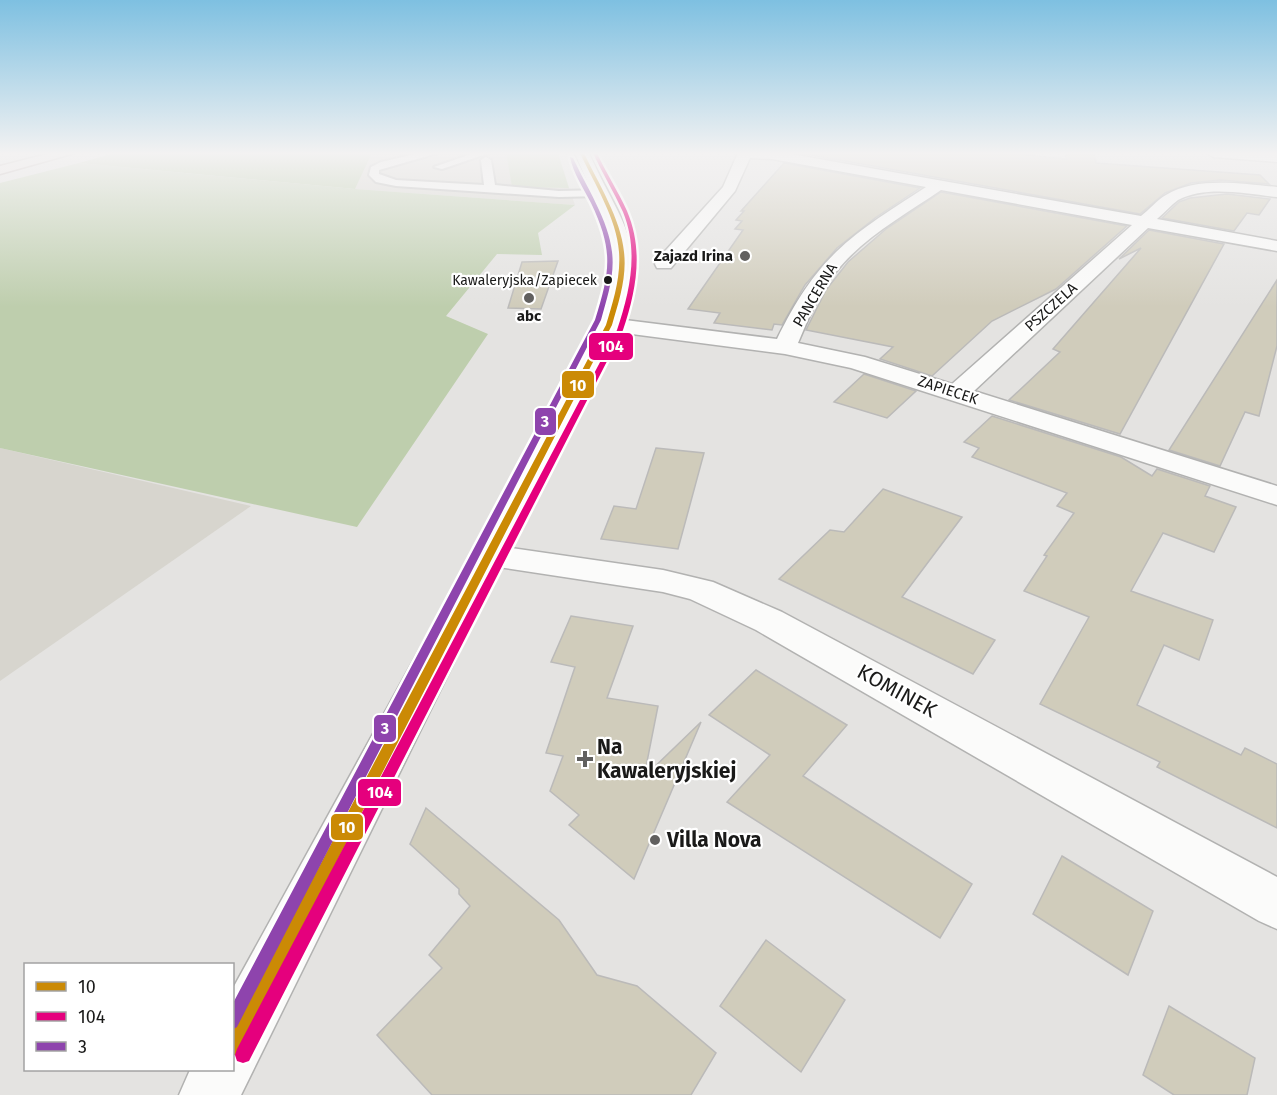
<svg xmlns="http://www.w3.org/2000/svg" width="1277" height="1095" font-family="'Fira Sans',sans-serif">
  <rect width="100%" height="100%" fill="#e4e3e1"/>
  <!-- built -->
  <g fill="#d7d5ce">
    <polygon points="372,153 506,153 512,186 569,188 575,205 355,189"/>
    <polygon points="0,448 251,506 0,681"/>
  </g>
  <!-- green -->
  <g fill="#becead">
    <polygon points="506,153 558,153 569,188 512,187"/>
    <polygon points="79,163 355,189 575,205 538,233 542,255 497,254 446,316 488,334 357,527 0,448 0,183"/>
  </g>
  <!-- forest -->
  <polygon fill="#b4c89f" points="115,153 372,153 355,189 79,163"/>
  <!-- building -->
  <g fill="#d0ccbb" stroke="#bbbab9" stroke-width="1.5">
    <polygon points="800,153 1017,154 1066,159 1066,153 1094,153 1096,163 1260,175 1269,184 1220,180 1191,183 1165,193 1140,214"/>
    <polygon points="784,163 920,188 875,218 837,248 805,285 782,325 774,324 772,330 714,323 720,313 688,309 743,230 735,229 742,221 736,220 744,211 741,211"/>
    <polygon points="941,192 1127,226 1056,289 992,321 932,376 880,359 893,347 806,330 826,290 848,262 886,229"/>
    <polygon points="1227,194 1270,199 1259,215 1247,213 1234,231 1162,218 1179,202 1190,198"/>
    <polygon points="1149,230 1224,244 1120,434 1009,400 1060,352 1053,349 1141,248 1119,259"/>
    <polygon points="558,261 541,309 508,308 522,262"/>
    <polygon points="1277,280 1277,346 1259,416 1245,412 1220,466 1169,450"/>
    <polygon points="864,374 916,391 887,418 834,402"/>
    <polygon points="992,416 1121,457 1152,476 1157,469 1210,486 1205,496 1236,507 1214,552 1163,533 1131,591 1213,620 1199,660 1164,645 1137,705 1241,755 1245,748 1277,764 1277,828 1157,767 1160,762 1040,704 1089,617 1024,591 1047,556 1044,555 1074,513 1057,506 1067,493 972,457 979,448 964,442"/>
    <polygon points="656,448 704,453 678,549 601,539 614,506 636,509"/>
    <polygon points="883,489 962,517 902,597 995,640 973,674 779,579 830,530 844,532"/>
    <polygon points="571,616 633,626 607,698 658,706 644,777 701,722 634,879 569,825 579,815 550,791 563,756 546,753 575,667 551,662"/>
    <polygon points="756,670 847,725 803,776 972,884 940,938 727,802 770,755 709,715"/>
    <polygon points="426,808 559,920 597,975 637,986 716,1053 691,1095 432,1095 377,1035 442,968 429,955 470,906 459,894 459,889 410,844"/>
    <polygon points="1062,856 1153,911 1128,975 1033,914"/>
    <polygon points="766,940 845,1000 801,1072 720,1006"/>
    <polygon points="1169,1006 1255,1058 1247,1095 1174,1095 1143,1075"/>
  </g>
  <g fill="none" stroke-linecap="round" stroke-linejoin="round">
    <!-- service casing -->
    <g stroke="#b2b2b1" stroke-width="4">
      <g id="service">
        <polygon points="420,153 438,153 379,170 379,174 396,180 484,185 481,160 486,157 491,160 495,185 559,191 601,190 606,193 601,196 559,197 396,186 376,182 369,175 371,167 381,162"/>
        <polygon points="474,153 489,153 442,169 434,167"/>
      </g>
    </g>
    <!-- minor casing -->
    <g stroke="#b2b2b1" stroke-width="3">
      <g id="minor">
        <path d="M738 153H785L1141 216C1149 210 1157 200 1166 195 1197 176 1243 184 1277 187V197C1246 194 1207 185 1178 200 1171 205 1164 213 1157 219L1277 241V251L1148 228 974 391 1277 486V505L851 368 785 354 601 330 598 325 601 320 609 318 777 339C818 255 850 236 926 187L772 159 750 158 735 191 671 268H657L655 264 657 260 723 187ZM941 190 1132 225 952 384 865 357 798 343C808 319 819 293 835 273 863 237 905 215 941 190Z"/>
        <polygon points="490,545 663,570 713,582 782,612 1277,877 1277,929 1259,921 756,630 690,599 663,592 478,564 473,556 478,548"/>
      </g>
    </g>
    <!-- tertiary casing -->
    <g stroke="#b2b2b1" stroke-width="3">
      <path id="tertiary" d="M575 153H589C623 229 647 236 620 325L241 1095H179L190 1070H232V990L598 325C630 237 606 231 575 153Z"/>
    </g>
    <!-- secondary casing -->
    <g stroke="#b2b2b1" stroke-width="3">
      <polygon id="secondary" points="1207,153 1277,154 1277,162 1213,157"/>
    </g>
    <!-- primary casing -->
    <g stroke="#ae9f9b" stroke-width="3">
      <polygon id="primary" points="51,153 75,153 0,174 0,166"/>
    </g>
    <!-- service -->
    <use href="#service" fill="#fbfbfa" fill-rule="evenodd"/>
    <!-- minor -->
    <use href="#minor" fill="#fbfbfa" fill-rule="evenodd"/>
    <!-- tertiary -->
    <use href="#tertiary" fill="#fbfbfa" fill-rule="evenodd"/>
    <!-- secondary -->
    <use href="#secondary" fill="#fbfbfa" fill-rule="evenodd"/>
    <!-- primary -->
    <use href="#primary" fill="#ede4e2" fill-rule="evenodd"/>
    <!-- bus-1 casing -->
    <g stroke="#fff" stroke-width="5">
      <path id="bus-1" d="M580 153H584C598 183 621 219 624 252 627 277 619 301 612 325L238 1054 232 1056V1031L606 325C613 302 621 277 619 252 617 219 594 183 580 153Z"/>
    </g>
    <!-- bus-2 casing -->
    <g stroke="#fff" stroke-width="5">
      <path id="bus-2" d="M593 153H597C606 173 618 191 627 211 644 251 636 291 623 330L249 1061 243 1063 237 1061 235 1055 237 1049 617 330C630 291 639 251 623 212 614 192 602 173 593 153Z"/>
    </g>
    <!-- bus-3 casing -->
    <g stroke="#fff" stroke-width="5">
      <path id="bus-3" d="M570 157 573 158C586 186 609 221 612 252 615 275 607 298 601 320L237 1027 232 1030V1005L595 320C610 271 614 251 591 203 584 189 573 173 570 157Z"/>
    </g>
    <!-- bus-1 -->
    <use href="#bus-1" fill="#cb8a05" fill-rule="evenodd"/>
    <!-- bus-2 -->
    <use href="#bus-2" fill="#e5007d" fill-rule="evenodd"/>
    <!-- bus-3 -->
    <use href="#bus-3" fill="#8e44ad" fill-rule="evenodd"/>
  </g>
  <!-- sky -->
  <linearGradient id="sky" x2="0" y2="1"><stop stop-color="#7ec0e1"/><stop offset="0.5" stop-color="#f3f2f2"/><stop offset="1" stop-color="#f3f2f2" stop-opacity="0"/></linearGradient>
  <rect width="1277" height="307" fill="url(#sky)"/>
  <!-- markers -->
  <g fill="#61605f" stroke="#fff" stroke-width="2">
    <circle cx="745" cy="256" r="6"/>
    <circle cx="529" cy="298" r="6"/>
    <path d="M582 750h6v6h6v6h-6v6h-6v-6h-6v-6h6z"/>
    <circle cx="655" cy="840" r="6"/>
  </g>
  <circle fill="#1a1a19" stroke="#fff" stroke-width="2" cx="608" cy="280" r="5"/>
  <g text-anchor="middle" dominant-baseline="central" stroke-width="4.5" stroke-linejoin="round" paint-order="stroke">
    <!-- far-bus labels -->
    <g font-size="14" fill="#1a1a19" stroke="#fff" text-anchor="end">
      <text x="597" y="280">Kawaleryjska/Zapiecek</text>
    </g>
    <!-- far-poi labels -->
    <g font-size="15" font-weight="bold" fill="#1a1a19" stroke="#fff" text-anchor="end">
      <text x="733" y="256">Zajazd Irina</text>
      <text x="529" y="316" text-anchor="middle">abc</text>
    </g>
    <!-- far-street labels -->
    <g font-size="15" fill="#1a1a19" stroke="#fff">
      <text transform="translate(815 295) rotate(-59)">PANCERNA</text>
      <text transform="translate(1051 307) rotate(-42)">PSZCZELA</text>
      <text transform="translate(948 390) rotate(18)">ZAPIECEK</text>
    </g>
    <!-- near-street labels -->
    <g font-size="21" fill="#1a1a19" stroke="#fff">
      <text transform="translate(897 691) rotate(29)">KOMINEK</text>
    </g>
    <!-- near-poi labels -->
    <g font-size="21" font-weight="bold" fill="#1a1a19" stroke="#fff" text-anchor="start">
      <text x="597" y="747">Na<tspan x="597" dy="24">Kawaleryjskiej</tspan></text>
      <text x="667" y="840">Villa Nova</text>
    </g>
  </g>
  <g stroke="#fff" stroke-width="2">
    <rect x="588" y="332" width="46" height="29" rx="6" fill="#e5007d"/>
    <rect x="561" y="370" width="34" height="29" rx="6" fill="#cb8a05"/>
    <rect x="534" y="407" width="23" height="29" rx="6" fill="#8e44ad"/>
    <rect x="373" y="714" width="24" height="29" rx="6" fill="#8e44ad"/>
    <rect x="357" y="778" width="45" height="29" rx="6" fill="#e5007d"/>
    <rect x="330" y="813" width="34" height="28" rx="6" fill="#cb8a05"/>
  </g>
  <g font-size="16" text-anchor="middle" font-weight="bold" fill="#fff">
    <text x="611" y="352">104</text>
    <text x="578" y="391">10</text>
    <text x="545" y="427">3</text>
    <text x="385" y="734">3</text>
    <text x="380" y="798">104</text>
    <text x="347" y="833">10</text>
  </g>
  <!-- legend -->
  <rect x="24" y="963" width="210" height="108" fill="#ffffff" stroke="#a3a3a3" stroke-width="1.5"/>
  <rect x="36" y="982" width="30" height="9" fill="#cb8a05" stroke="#a3a3a3" stroke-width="1.5"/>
  <text x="78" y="993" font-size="18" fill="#1a1a19">10</text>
  <rect x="36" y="1012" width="30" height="9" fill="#e5007d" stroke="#a3a3a3" stroke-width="1.5"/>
  <text x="78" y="1023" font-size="18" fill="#1a1a19">104</text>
  <rect x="36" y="1042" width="30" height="9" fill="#8e44ad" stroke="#a3a3a3" stroke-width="1.5"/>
  <text x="78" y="1053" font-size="18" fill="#1a1a19">3</text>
</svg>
